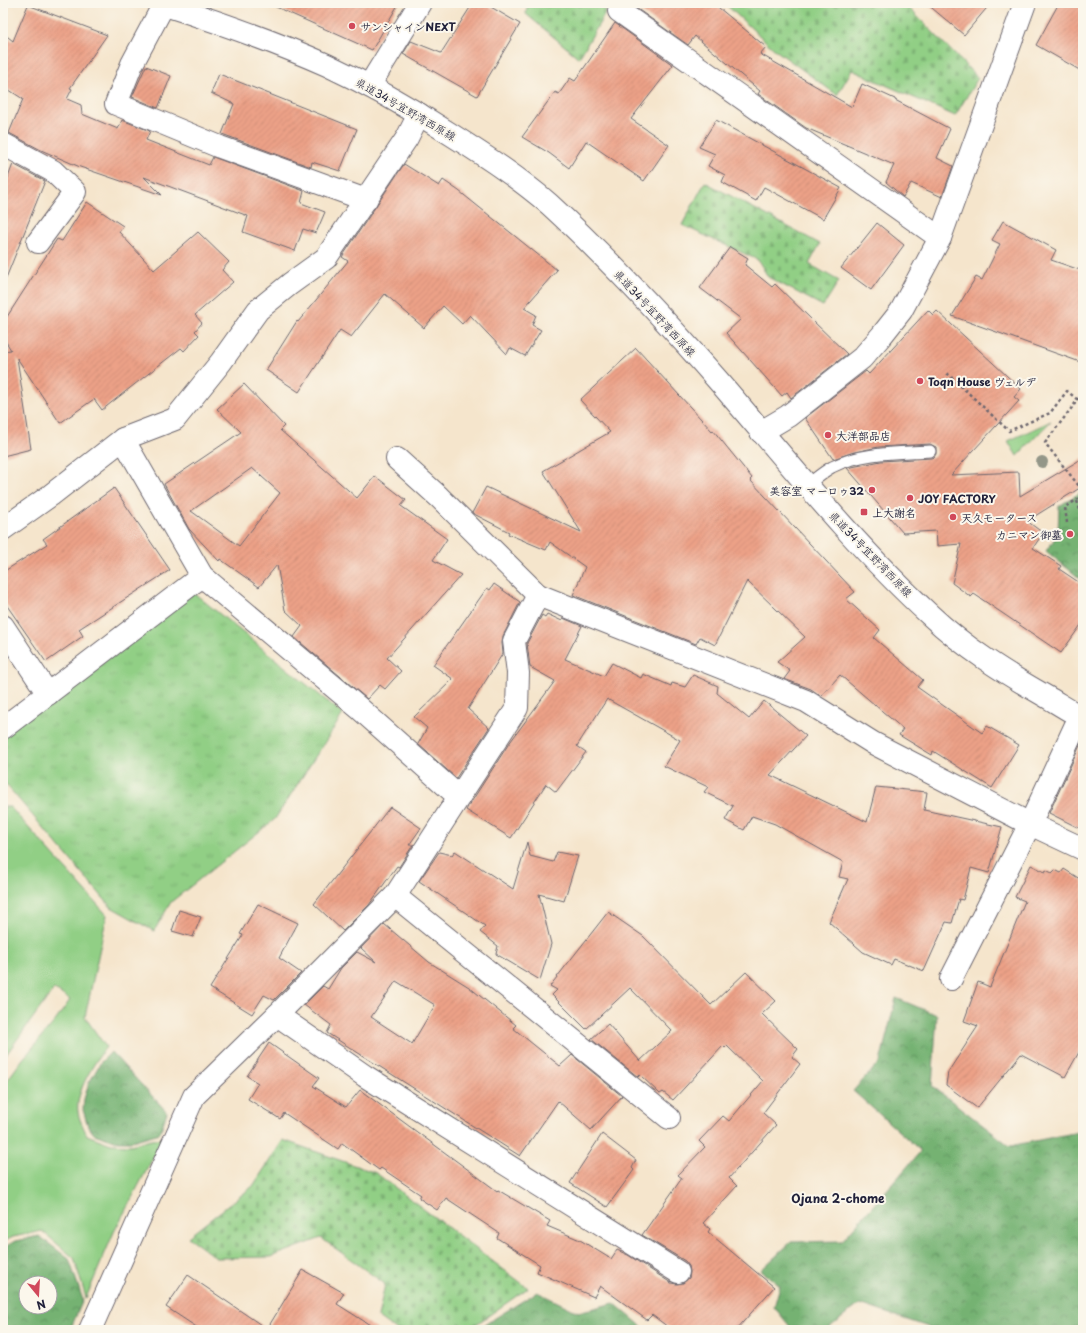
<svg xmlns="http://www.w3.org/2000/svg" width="1086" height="1333" font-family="'Playpen Sans','Klee One',sans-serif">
  <defs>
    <pattern id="forest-crowns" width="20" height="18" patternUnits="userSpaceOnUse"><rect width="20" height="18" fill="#74b272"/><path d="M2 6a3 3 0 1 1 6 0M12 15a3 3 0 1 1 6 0" fill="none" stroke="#5f905f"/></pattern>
    <pattern id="cemetery-stones" width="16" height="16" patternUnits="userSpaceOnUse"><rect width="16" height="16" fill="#91cf85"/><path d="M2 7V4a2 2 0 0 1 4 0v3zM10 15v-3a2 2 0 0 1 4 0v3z" fill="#7db174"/></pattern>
    <pattern id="park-tufts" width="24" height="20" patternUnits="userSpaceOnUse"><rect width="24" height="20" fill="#91cf85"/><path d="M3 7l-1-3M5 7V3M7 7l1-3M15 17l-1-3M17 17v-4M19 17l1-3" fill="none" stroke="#7db174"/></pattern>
    <pattern id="building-hatch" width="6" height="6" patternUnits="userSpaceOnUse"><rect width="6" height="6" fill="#eca187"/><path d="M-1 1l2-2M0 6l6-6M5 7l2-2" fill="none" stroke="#ca8a75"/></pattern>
  </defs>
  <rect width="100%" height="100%" fill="#fbf7ec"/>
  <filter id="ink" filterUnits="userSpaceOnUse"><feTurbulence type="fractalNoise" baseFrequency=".025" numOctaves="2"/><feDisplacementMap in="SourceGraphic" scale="8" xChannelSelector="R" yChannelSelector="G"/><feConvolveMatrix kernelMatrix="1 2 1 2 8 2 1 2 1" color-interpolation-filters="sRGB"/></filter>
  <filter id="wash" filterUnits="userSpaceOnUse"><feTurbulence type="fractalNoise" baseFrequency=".012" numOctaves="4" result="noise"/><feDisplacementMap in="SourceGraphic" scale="16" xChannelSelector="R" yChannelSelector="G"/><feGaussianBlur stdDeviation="0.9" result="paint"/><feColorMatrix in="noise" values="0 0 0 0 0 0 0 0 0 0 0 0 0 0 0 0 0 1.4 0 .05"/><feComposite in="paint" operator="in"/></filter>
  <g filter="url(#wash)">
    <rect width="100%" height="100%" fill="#f5e5cc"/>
    <!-- grass -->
    <g fill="#91cf85" stroke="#5a7860">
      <polygon points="1051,421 1017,456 1008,441"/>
      <path d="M3 807H10L107 915 85 1017 106 1047C94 1063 75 1092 78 1112 79 1120 84 1128 87 1135L111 1144 130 1145 164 1137 114 1232 86 1298 74 1258 42 1231 13 1237 3 1242V1086L22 1060 56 1020 70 1000 54 989 3 1059Z"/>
    </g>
    <!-- forest -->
    <g fill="url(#forest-crowns)" stroke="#4b6a56" fill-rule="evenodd">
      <polygon points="1083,491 1083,581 1046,551 1058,534 1059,506"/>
      <polygon points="896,998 937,1015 932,1086 1010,1146 1083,1131 1083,1330 937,1330 860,1304 826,1330 792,1329 774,1307 780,1286 761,1270 791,1242 842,1241 921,1151 853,1091 880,1062"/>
      <polygon points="111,1052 167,1112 160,1133 132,1141 115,1141 94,1134 88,1126 83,1110 84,1099 89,1083 101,1062"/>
      <path d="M39 1236 69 1259 83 1300 70 1330H3V1248L15 1241ZM26 1283H50V1307H26Z"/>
      <polygon points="537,1292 578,1312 614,1303 646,1330 476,1330"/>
    </g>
    <!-- cemetery -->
    <g fill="url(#cemetery-stones)" stroke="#5a7860">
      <polygon points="528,3 603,3 606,12 579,58 526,14"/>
      <polygon points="724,3 888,3 908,7 978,78 955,116 852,70 837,95 774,49"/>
      <polygon points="705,182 820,244 809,264 839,281 823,306 768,277 758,260 682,225"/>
      <polygon points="283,1140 376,1173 528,1288 468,1330 396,1330 378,1317 385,1284 321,1238 271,1257 216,1258 188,1237 253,1186"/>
    </g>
    <!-- park -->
    <polygon fill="url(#park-tufts)" stroke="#5a7860" points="194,593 343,714 275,819 171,902 154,931 111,907 3,781 3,733"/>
    <g id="blocks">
      <!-- building -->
      <g fill="url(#building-hatch)" fill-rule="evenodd">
        <polygon points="267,3 399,3 372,50"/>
        <polygon points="473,3 484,3 520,24 477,96 403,54 411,41 441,53"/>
        <polygon points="629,3 713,3 766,47 760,54 852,107 862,84 895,99 895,100 950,129 937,158 953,166 942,197 911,183 903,197 886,182 894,165 806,128 758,94 760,91 695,36 688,45"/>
        <polygon points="926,3 991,3 964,35"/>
        <polygon points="1059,3 1083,3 1083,72 1036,45"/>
        <polygon points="28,5 107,35 70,88 72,89 67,99 81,105 82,114 118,129 122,120 150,131 146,140 209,165 213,157 304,191 301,203 325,212 316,233 303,229 295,251 243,232 248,216 144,177 162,195 80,167 41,150 9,133 23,99 3,86 3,33 13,41"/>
        <polygon points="615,23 673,65 631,119 669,145 644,181 586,141 569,168 549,153 522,137 555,92 559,94 570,78 575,81"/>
        <polygon points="146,66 171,76 158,108 132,97"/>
        <polygon points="219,74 357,129 340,171 312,162 311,167 222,134 234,104 211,93"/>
        <polygon points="716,120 841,188 823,219 764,187 756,201 722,182 725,175 708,166 715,154 699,147"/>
        <polygon points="13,164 45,181 4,283 3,191"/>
        <polygon points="404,164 439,186 443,180 459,191 557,270 524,308 536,315 532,325 541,330 525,356 510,348 507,354 470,315 462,324 443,306 424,328 385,294 351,337 340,330 299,392 266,370 297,321 298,322 348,261 342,257"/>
        <polygon points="87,202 123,226 119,232 154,270 198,232 229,262 222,270 233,282 195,315 202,323 195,331 199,335 184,351 181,348 102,410 94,399 60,423 17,358 31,449 3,456 3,351 11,350 3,337 3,323 57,239 62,241"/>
        <polygon points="1003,221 1056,250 1051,260 1083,271 1083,363 952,316 976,277 982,280 1000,244 992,240"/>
        <polygon points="877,223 904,245 871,290 841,268"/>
        <polygon points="730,247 748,258 745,265 772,287 775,284 847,354 791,398 787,392 782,396 726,333 741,319 700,288"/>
        <polygon points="928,310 933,315 937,311 1021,389 1014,397 1019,401 951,475 1019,472 1020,496 1083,458 1083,486 1027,521 1043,533 1033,548 1061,566 1059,569 1083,585 1083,622 1061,653 974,594 971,597 952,583 961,544 937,546 936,531 903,533 847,468 881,461 931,458 934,457 936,454 936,447 930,444 879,447 854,452 833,459 805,418 866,371 869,374"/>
        <polygon points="636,348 712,431 713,430 752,478 750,480 855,592 846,599 880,630 874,638 923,680 917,687 982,733 987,726 1019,745 992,788 933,751 932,755 899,735 903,729 840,675 821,696 811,689 784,679 790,671 777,662 805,637 747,581 715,645 700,637 696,644 573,595 585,567 550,542 546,550 508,534 509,532 472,513 486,487 581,532 543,471 610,432 580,400"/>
        <path d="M244 384 284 426 280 430 357 498 375 476 406 500 401 506 447 539 433 560 461 575 387 658 401 671 385 689 380 685 367 699 294 637 302 626 285 610 277 565 259 587 220 559 219 561 189 529 164 484 241 432 217 409ZM252 468 280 493 239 546 191 511Z"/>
        <polygon points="114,488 170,570 79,629 83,636 46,662 3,600 3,572 47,544 43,539"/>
        <polygon points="494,584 520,602 503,636 502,643 503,653 468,709 489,728 456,778 418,744 427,728 414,717 453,679 433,665 487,588 490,590"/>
        <polygon points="547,614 562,621 563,618 582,626 565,659 604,676 612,663 641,678 643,674 671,686 672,683 685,687 693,675 718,686 717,693 749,719 764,701 806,736 770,775 867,822 876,787 927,792 924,810 1002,827 989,873 971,868 963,900 959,899 952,923 946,922 924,971 894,959 891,965 863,952 829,922 848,879 839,877 843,862 775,824 752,816 744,830 725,820 733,806 704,792 708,787 664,766 680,740 607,699 577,746 586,752 556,792 546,784 511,838 466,810 508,745 555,681 530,667 527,643 542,615 545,617"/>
        <polygon points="1083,739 1083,830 1049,813"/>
        <polygon points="390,807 421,828 409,845 413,845 399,867 397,866 369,905 343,931 314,904"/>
        <polygon points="527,842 530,856 553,862 557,852 578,856 564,901 539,894 551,944 540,980 496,954 498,946 480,932 485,926 419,881 439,852 452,855 455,851 513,889"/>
        <polygon points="1031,865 1045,872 1046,870 1052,873 1055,870 1061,873 1064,869 1083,881 1083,1045 1065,1077 1021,1054 977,1108 946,1085 948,1072 978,1026 964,1021 978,982 990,987 1025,901 1015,897"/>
        <polygon points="258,904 298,923 279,958 301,973 274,1000 264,995 252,1014 210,988 243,935 240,934"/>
        <polygon points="179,910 201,917 193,937 172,931"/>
        <polygon points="608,912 643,936 711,1005 746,972 776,1001 762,1014 798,1049 792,1057 800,1064 763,1113 776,1125 729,1178 737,1186 703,1223 710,1229 708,1232 774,1287 736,1330 672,1330 652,1315 647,1320 600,1286 594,1297 537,1272 540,1265 497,1238 499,1233 446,1198 437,1210 419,1198 421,1195 381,1168 379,1170 342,1143 338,1149 284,1113 280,1119 248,1099 258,1083 247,1076 269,1043 319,1078 313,1086 346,1107 360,1090 497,1191 498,1190 550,1221 547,1226 580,1240 611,1259 617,1250 628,1255 671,1283 677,1284 683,1283 689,1278 690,1272 689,1266 685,1261 642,1235 682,1178 678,1175 705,1147 699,1141 723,1116 729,1121 763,1081 727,1046 725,1048 723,1046 673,1100 663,1092 660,1094 640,1075 638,1077 591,1039 608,1024 640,1061 672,1031 630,988 586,1029 552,995 557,990 550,986"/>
        <path d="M384 924 429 962 469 987 516 1025 513 1028 560 1066 572 1055 622 1096 591 1130 558 1101 520 1156 327 1033 331 1025 304 1005 323 986 328 989 341 968 357 952 376 962 361 948ZM396 981 435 1005 412 1044 371 1017Z"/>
        <polygon points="602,1134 636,1160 632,1168 634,1170 607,1207 570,1183"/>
        <polygon points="303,1270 344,1293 337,1304 378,1330 201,1330 166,1307 188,1275 267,1329"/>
      </g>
    </g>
  </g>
  <g filter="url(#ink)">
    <use href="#blocks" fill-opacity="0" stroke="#6c666e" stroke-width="1"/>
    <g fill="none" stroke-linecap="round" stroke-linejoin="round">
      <!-- service casing -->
      <g stroke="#6c666e" stroke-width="13">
        <path id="service" d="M807 485C815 479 823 472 832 467 862 452 897 453 930 451"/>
      </g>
      <!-- minor casing -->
      <g stroke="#6c666e" stroke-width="24">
        <g id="minor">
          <polyline points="164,4 132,64 116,104 220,147 366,200"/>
          <polyline points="619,11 940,238"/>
          <polyline points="369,86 420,3"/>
          <polyline points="3,144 53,171 75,192 38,242"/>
          <polyline points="761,432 788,416 862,358 882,335 901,311 940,238 1025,3"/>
          <polyline points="397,459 439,497 538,595"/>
          <polyline points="3,529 51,495 123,439 175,419 221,362 258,310 290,284 326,258 407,138 419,114"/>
          <polyline points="3,626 48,694"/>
          <polyline points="3,728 202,576"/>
          <polyline points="459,797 517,708 518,673 514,641 538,595 806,701 873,743 1030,824 1083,849"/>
          <polyline points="395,896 669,1118"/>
          <polyline points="951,979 1030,824 1080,716"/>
          <polyline points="277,1015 365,1076 678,1272"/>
          <polyline points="90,1330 194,1096 277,1015 395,896 459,797 359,708 202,576 123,439"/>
        </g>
      </g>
      <!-- secondary casing -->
      <g stroke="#6c666e" stroke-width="24">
        <path id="secondary" d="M159 3C216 21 273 41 327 65 370 85 412 109 452 135 485 156 519 178 549 204 610 260 668 323 722 385 789 463 854 545 930 615 965 648 1005 673 1047 697 1059 704 1071 712 1083 718"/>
      </g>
      <!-- path -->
      <g stroke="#6c666e" stroke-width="2.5" stroke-dasharray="3 3" stroke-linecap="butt">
        <polyline points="947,373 1009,431 1050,413 1067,391 1078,400"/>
        <polyline points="1083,393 1045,443 1083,491"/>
        <polyline points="1077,501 1081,513"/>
        <polyline points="1067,523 1065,507 1083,496"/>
      </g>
      <!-- service -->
      <use href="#service" stroke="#fff" stroke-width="11"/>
      <!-- minor -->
      <use href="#minor" stroke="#fff" stroke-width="22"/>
      <!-- secondary -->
      <use href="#secondary" stroke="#fff" stroke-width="22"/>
    </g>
    <!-- trees -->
    <circle fill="#939688" cx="1042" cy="462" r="6"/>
  </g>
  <!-- markers -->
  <g fill="#d1495b" stroke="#fbf7ec" stroke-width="1.5">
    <circle cx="352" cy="26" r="4"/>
    <circle cx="920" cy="381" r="4"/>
    <circle cx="828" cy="435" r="4"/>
    <circle cx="872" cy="490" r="4"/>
    <circle cx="910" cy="498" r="4"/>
    <rect x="860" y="508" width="8" height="8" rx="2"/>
    <circle cx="953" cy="517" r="4"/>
    <circle cx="1070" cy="534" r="4"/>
  </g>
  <g text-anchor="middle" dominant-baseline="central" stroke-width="4" stroke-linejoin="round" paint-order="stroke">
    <!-- poi labels -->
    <g font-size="11" font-weight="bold" fill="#22223b" stroke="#fbf7ec" text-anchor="start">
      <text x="360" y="26">サンシャインNEXT</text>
      <text x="928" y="381">Toqn House ヴェルデ</text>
      <text x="836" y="435">大洋部品店</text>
      <text x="864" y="490" text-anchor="end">美容室 マーロゥ32</text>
      <text x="918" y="498">JOY FACTORY</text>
      <text x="872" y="512">上大謝名</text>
      <text x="961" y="517">天久モータース</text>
      <text x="1062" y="534" text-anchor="end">カニマン御墓</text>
    </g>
    <!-- street labels -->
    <g font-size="11" fill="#22223b" stroke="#fbf7ec">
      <text transform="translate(406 109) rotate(30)">県道34号宜野湾西原線</text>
      <text transform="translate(655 313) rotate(47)">県道34号宜野湾西原線</text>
      <text transform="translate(871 554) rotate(46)">県道34号宜野湾西原線</text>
    </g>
    <!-- neighbourhood labels -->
    <g font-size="12" font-weight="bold" fill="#22223b" stroke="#fbf7ec">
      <text x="838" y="1198">Ojana 2-chome</text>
    </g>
  </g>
  <!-- margin -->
  <rect width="1086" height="1333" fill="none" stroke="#fbf7ec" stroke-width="16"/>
  <!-- north arrow -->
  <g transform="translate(38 1295) rotate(162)"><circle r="19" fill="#fbf7ec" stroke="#a4a2a5"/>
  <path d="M0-3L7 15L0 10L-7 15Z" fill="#d1495b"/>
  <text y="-6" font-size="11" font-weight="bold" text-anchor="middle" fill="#22223b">N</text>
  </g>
</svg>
